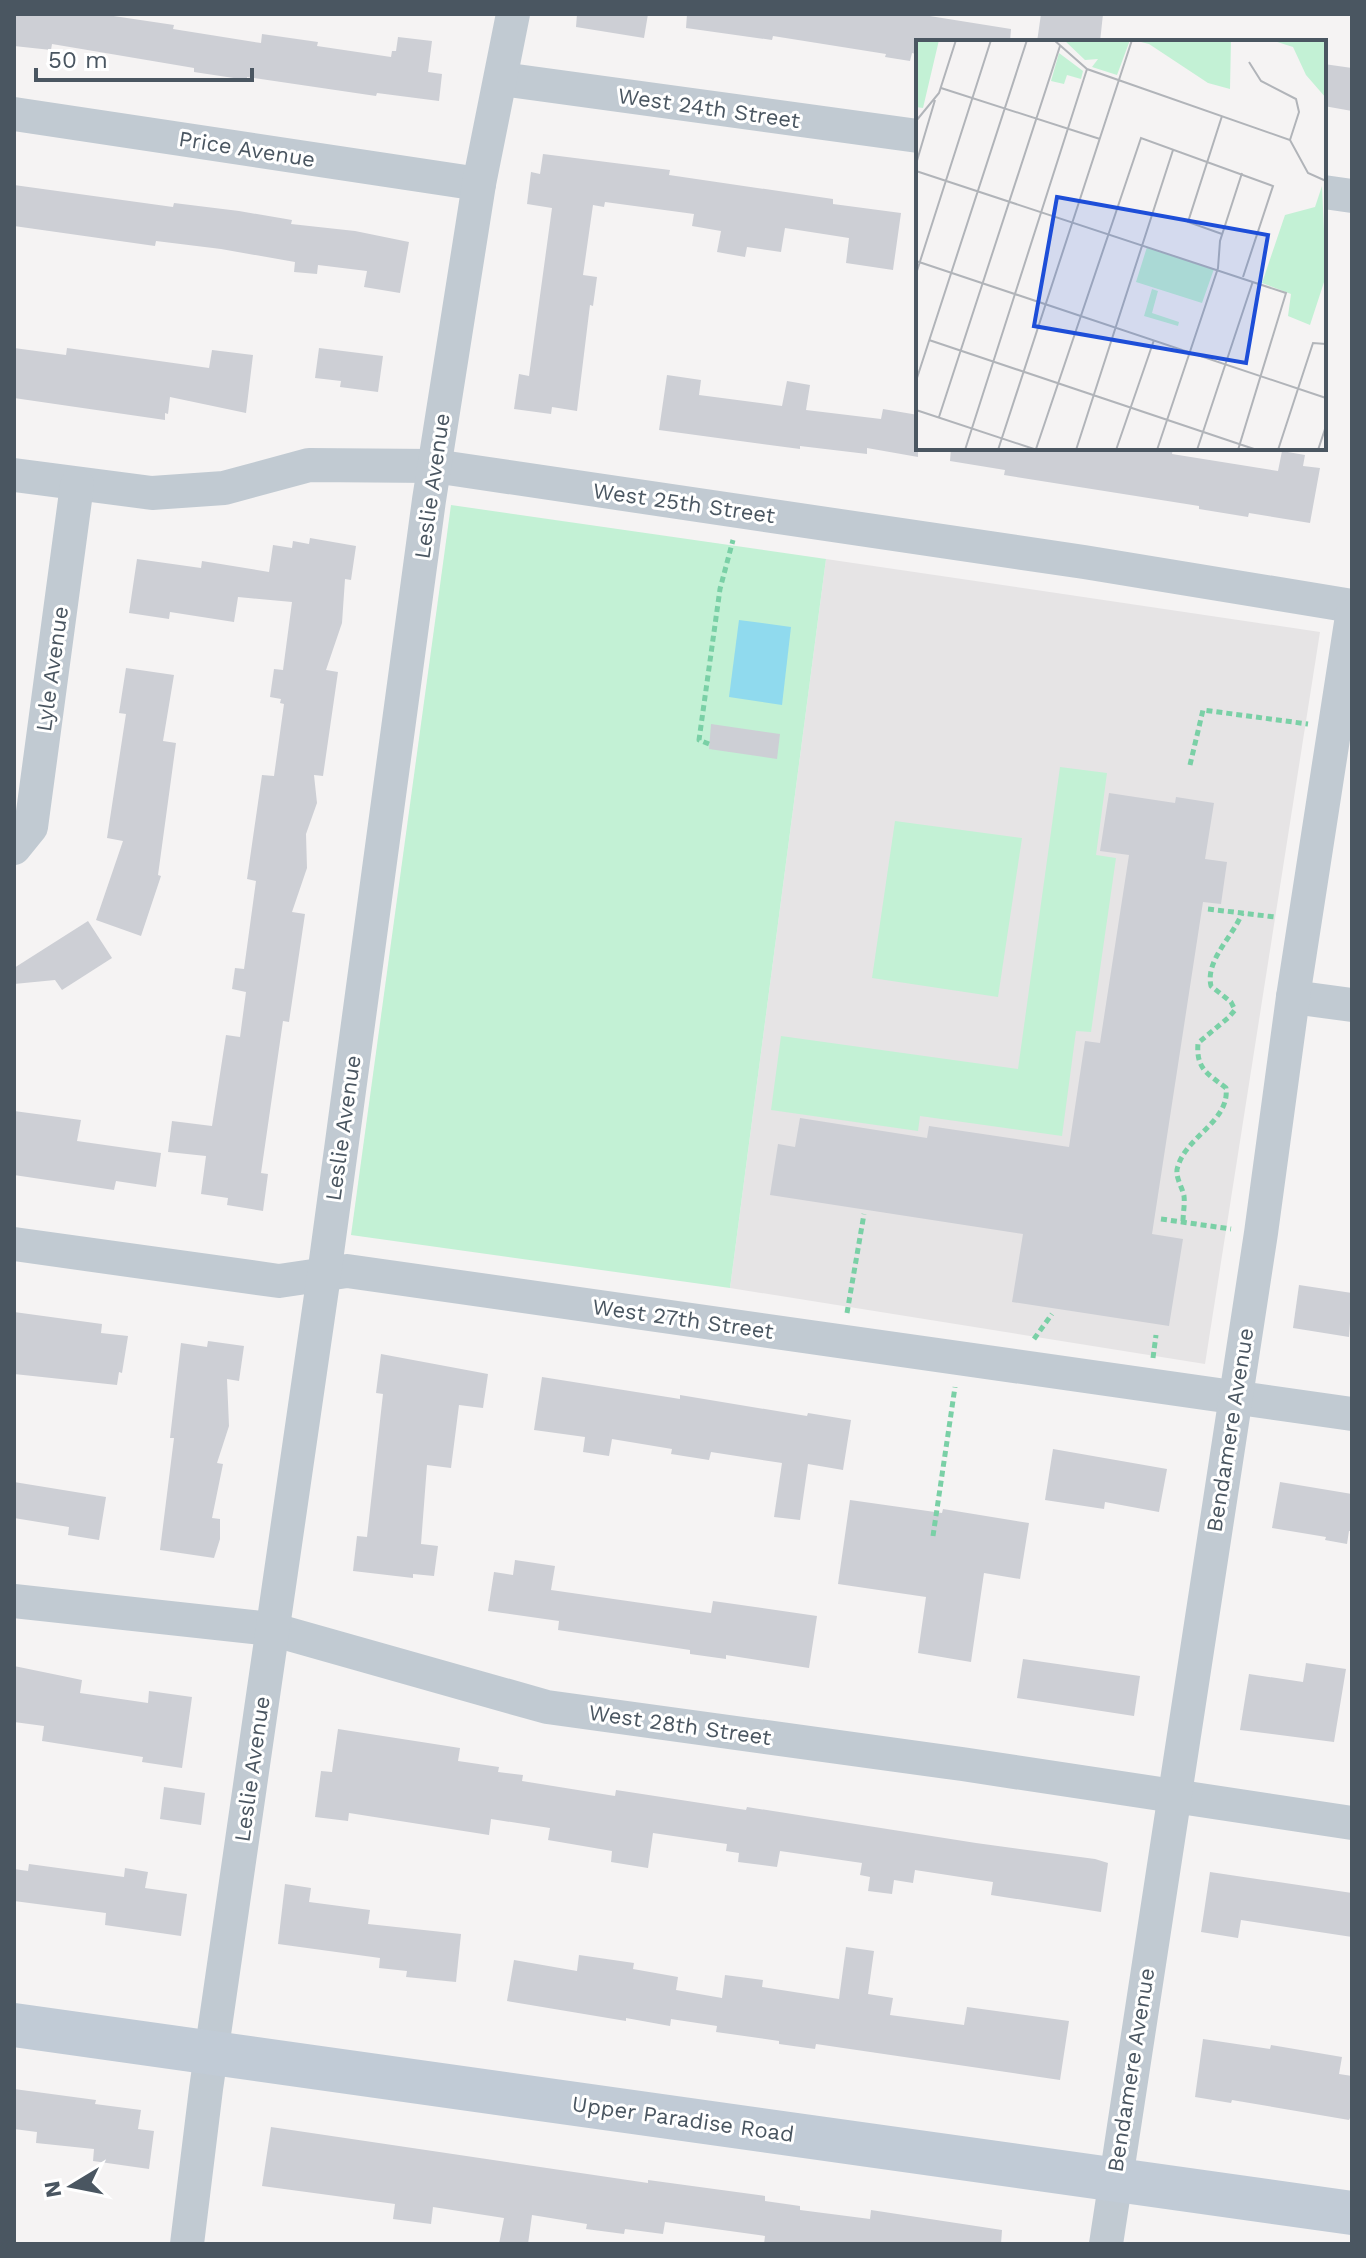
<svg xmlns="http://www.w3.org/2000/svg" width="1366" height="2258" font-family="'Work Sans',sans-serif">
  <rect width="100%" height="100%" fill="#f5f3f3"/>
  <!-- education -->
  <polygon fill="#e6e4e5" points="826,559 1320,632 1205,1364 730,1288"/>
  <!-- green -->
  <g fill="#c3f1d5">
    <polygon points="451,505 826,559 730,1288 351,1235"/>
    <polygon points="1060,767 1107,773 1096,855 1116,858 1091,1032 1076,1031 1062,1136 920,1116 918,1131 771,1110 781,1036 1018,1069"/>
    <polygon points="895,821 1022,838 998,997 872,978"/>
  </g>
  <!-- water -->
  <polygon fill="#90daee" points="739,620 791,627 782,705 729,697"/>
  <!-- building -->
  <g fill="#cdcfd5">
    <polygon points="14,14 100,14 174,25 173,29 261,43 262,34 318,42 317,46 391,57 392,51 396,51 398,37 432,41 428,72 442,74 439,101 377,93 376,96 247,77 247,80 194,72 194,68 52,44 51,50 14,46"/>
    <polygon points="577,14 648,14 644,38 576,27"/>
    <polygon points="687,14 917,14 1011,29 1010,42 918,42 916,54 912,53 910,61 885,57 886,54 773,36 772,40 686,28"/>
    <polygon points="1041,14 1103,14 1100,42 1037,42"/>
    <polygon points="1324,64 1352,68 1352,111 1324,106"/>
    <polygon points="543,154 670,170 669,175 833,199 833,204 901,213 893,270 846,263 849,238 785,228 781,252 747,247 745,257 717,252 721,231 692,226 694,214 605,202 604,207 593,205 583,275 597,277 593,306 590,305 577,411 552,407 551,414 514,409 519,374 529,376 552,208 527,204 531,172 540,174"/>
    <polygon points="14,185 173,207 174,203 239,211 292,220 291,224 355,231 409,242 400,293 364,287 367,271 318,265 317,274 294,272 295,262 221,249 156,241 155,246 14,226"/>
    <polygon points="14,348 66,355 67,348 209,368 212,350 253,355 246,413 170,397 168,414 165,413 165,420 14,398"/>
    <polygon points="319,348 383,356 378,392 340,387 341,381 315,378"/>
    <polygon points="667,375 701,380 699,395 782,406 787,381 810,385 806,410 881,419 883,409 918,415 918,457 867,448 867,454 800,446 800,449 659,430"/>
    <polygon points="951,448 1173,448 1172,454 1278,471 1282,451 1305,455 1303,466 1320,468 1310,523 1249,513 1248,517 1199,509 1199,506 1004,475 1005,470 950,461"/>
    <polygon points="310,538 356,546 351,580 345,579 342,623 326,670 338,672 323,776 314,775 317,803 306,834 307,868 292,912 305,914 289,1022 283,1021 261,1173 268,1174 263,1211 227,1205 228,1198 201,1194 206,1156 168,1152 172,1121 212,1126 226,1035 240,1037 246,992 232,989 235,968 244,969 256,881 247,879 262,775 274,776 284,704 280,703 281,699 270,697 274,669 283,670 292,602 238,597 234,622 170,612 169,619 129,613 137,559 201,568 202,561 269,572 273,545 292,548 293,541 309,544"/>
    <polygon points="126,668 174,675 163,741 176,743 158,875 161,876 141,936 96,920 123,841 107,838 126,714 119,713"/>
    <polygon points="711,724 780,734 777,759 709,749"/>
    <polygon points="1109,793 1175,803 1176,797 1214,803 1205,859 1227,862 1221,904 1203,902 1152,1234 1183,1239 1169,1326 1012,1302 1023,1234 770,1195 778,1144 795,1147 800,1118 927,1138 929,1126 1069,1147 1085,1041 1100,1043 1129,855 1100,851"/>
    <polygon points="88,921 112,958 62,990 55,980 14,984 14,968"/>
    <polygon points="14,1111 81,1120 77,1141 161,1153 156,1187 116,1181 114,1190 14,1175"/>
    <polygon points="1299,1285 1352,1293 1349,1337 1293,1328"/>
    <polygon points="14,1312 102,1324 101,1333 128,1336 122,1373 119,1372 117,1385 14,1374"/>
    <polygon points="208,1341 244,1346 239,1381 227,1379 229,1426 217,1463 223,1464 212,1518 220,1519 220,1539 214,1558 160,1550 174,1438 170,1438 181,1343 207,1347"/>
    <polygon points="381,1354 488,1374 483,1408 459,1405 451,1468 427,1465 421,1544 438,1546 434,1576 413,1574 413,1578 353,1571 357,1536 367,1537 383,1394 376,1393"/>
    <polygon points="542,1377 680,1399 680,1395 807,1416 808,1413 851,1420 843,1470 808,1464 800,1520 774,1517 782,1463 711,1452 709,1460 671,1454 672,1449 612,1439 609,1456 583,1452 585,1437 534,1430"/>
    <polygon points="1053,1449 1167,1469 1159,1512 1105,1502 1104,1509 1045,1500"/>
    <polygon points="14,1482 106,1497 99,1540 68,1535 69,1527 14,1518"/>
    <polygon points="1280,1482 1352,1494 1352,1531 1349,1531 1347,1544 1325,1540 1326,1537 1272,1528"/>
    <polygon points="850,1500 942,1513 943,1509 1029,1523 1020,1579 984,1573 971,1662 918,1653 926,1597 838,1584"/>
    <polygon points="515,1560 555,1566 551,1590 711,1613 713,1601 817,1616 809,1668 726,1655 726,1659 690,1654 690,1650 558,1630 559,1621 488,1611 494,1572 513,1575"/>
    <polygon points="1023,1659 1140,1676 1134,1716 1017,1698"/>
    <polygon points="1306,1663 1346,1669 1334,1742 1240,1730 1249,1674 1303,1682"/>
    <polygon points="14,1666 82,1680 80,1693 148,1703 149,1691 192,1697 182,1768 142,1762 143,1757 42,1741 44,1726 14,1722"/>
    <polygon points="338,1729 460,1748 458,1761 499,1767 498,1772 523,1775 522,1781 615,1796 616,1790 746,1810 747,1807 976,1843 1095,1859 1108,1863 1101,1912 991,1895 993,1882 915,1870 913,1883 894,1880 892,1894 868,1891 870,1877 860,1875 862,1863 780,1851 777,1867 738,1862 739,1853 726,1851 727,1844 653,1833 648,1868 611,1862 612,1851 548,1840 550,1828 491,1819 489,1835 349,1813 348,1821 315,1817 321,1771 332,1772"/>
    <polygon points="164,1787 205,1793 201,1825 160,1819"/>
    <polygon points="29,1864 124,1877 125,1868 148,1872 145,1888 187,1894 181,1936 105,1925 106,1913 14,1901 14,1869 28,1871"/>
    <polygon points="1210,1872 1352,1893 1352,1937 1241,1920 1238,1938 1201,1932"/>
    <polygon points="285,1884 311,1888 309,1902 370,1910 368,1924 461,1934 456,1982 406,1977 407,1971 379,1968 380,1958 278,1944"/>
    <polygon points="846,1947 874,1951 868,1994 893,1998 890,2015 964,2025 967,2007 1069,2021 1060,2080 816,2044 815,2049 779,2044 779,2041 716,2032 717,2026 671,2019 670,2026 626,2018 626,2021 596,2016 507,2001 514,1960 577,1971 579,1955 634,1963 633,1969 678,1977 676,1990 722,1998 725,1975 763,1980 762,1987 839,1999"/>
    <polygon points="1203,2039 1270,2049 1271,2045 1342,2057 1339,2074 1352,2076 1352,2114 1349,2120 1232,2100 1231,2103 1195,2097"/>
    <polygon points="14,2089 96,2100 95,2104 141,2110 138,2129 154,2131 149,2169 93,2161 94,2149 36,2143 37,2132 14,2129"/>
    <polygon points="271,2127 648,2183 648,2180 765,2196 765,2201 800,2206 800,2210 870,2219 871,2210 1002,2230 1001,2244 764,2244 765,2236 665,2222 663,2234 625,2229 624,2234 586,2229 587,2224 532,2215 528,2244 499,2244 504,2218 433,2207 431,2224 393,2219 395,2204 262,2186"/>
  </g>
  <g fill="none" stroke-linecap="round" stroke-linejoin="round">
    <!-- path -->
    <g stroke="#7ad0a6" stroke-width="5" stroke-dasharray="6 4" stroke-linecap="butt">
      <polyline points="709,744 699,740 720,589 733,540"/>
      <polyline points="1190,765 1203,710 1308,724"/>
      <polyline points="1208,909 1275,917"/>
      <polyline points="1161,1219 1231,1229"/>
      <path d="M1183 1221C1183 1214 1185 1204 1184 1196 1182 1186 1174 1176 1178 1166 1187 1136 1230 1121 1226 1088 1207 1073 1196 1069 1198 1043L1228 1018 1235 1010 1231 1002 1211 986C1205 960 1233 937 1242 913"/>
      <polyline points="847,1313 864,1214"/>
      <polyline points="1034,1339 1052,1314"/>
      <polyline points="1153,1358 1156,1335"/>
      <polyline points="933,1536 955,1387"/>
    </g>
    <!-- street -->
    <g stroke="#c1cad2" stroke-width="34">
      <polyline points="501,79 918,136"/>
      <polyline points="14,114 479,184"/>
      <polyline points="1324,192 1352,196"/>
      <polyline points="14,475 152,493 224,488 309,465 434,466 1084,562 1352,606"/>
      <polyline points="14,848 31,827 77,485"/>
      <polyline points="1293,997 1352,1005"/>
      <polyline points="14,1244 279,1281 347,1271 1352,1414"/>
      <polyline points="14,1601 271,1629 547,1707 962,1764 1352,1823"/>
      <polyline points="187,2244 206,2089 324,1275 429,500 479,184 513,14"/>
      <polyline points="1106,2244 1261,1233 1293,997 1352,616"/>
    </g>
    <!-- secondary -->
    <polyline stroke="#c1cbd6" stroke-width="44" points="14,2025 1352,2213"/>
  </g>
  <g text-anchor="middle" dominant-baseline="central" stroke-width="6" stroke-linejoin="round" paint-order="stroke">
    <!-- street labels -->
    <g font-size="22" fill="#4a5661" stroke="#fff">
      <text transform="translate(709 108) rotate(8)">West 24th Street</text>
      <text transform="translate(247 149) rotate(9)">Price Avenue</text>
      <text transform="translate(432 486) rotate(-82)">Leslie Avenue</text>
      <text transform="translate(684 503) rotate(8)">West 25th Street</text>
      <text transform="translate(52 669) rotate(-82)">Lyle Avenue</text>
      <text transform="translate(343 1128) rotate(-82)">Leslie Avenue</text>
      <text transform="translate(683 1319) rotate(8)">West 27th Street</text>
      <text transform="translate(1230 1430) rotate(-81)">Bendamere Avenue</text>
      <text transform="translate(680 1725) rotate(8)">West 28th Street</text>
      <text transform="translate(252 1769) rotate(-82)">Leslie Avenue</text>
      <text transform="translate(1131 2070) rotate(-81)">Bendamere Avenue</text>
      <text transform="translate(683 2119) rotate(8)">Upper Paradise Road</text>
    </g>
  </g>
  <!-- overview -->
  <g transform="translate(916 40)">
    <rect width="410" height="410" fill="#f5f3f3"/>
    <path d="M0 0H23L7 68 0 67ZM148 0H214L201 35 176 27 182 19 169 20ZM217 0H315L314 49 292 43 233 4ZM355 0H410V58L390 35 377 7ZM143 13 167 31 165 39 151 35 148 44 135 41ZM406 146 410 236 394 285 372 276 375 254 346 243 369 175 399 167ZM231 207 298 229 286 263 220 242ZM236 249 242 251 236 273 263 282 262 286 228 276Z" fill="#c3f1d5"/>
    <path fill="none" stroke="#b1b4b9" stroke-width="2" d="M138 0 171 29 374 100 392 133 410 141M333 22 345 41 380 59 383 72 374 100M25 48 184 99M0 81 23 53 40 0M0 124 19 60M0 131 370 253 322 410M306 194 272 182 306 76M0 221 410 358M0 234 75 0M13 300 341 410M0 341 111 0M0 370 121 410M23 377 144 6M120 409 225 98 357 146 327 237M49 410 171 29M82 410 216 0M160 410 257 110M200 410 238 300M241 410 302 228 304 201 326 133M281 410 337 241M362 410 397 303 410 304M402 410 410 386"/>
    <path fill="#1d4ed8" fill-opacity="0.15" stroke="#1d4ed8" stroke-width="4" d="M141 157 352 195 330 323 118 286Z"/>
    <rect width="410" height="410" fill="none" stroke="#4a5661" stroke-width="4"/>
  </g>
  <!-- border -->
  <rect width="1366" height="2258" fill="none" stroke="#4a5661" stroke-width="32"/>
  <!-- north arrow -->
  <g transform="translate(72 2186) rotate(260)" stroke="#ffffff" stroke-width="6" paint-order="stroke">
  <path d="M0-6L14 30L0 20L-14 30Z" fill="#4a5661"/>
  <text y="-12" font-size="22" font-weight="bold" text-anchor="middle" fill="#4a5661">N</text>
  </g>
  <!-- scale -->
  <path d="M36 68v12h216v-12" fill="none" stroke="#4a5661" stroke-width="4"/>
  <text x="48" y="68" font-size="24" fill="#4a5661" stroke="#ffffff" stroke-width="6" paint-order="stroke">50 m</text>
</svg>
